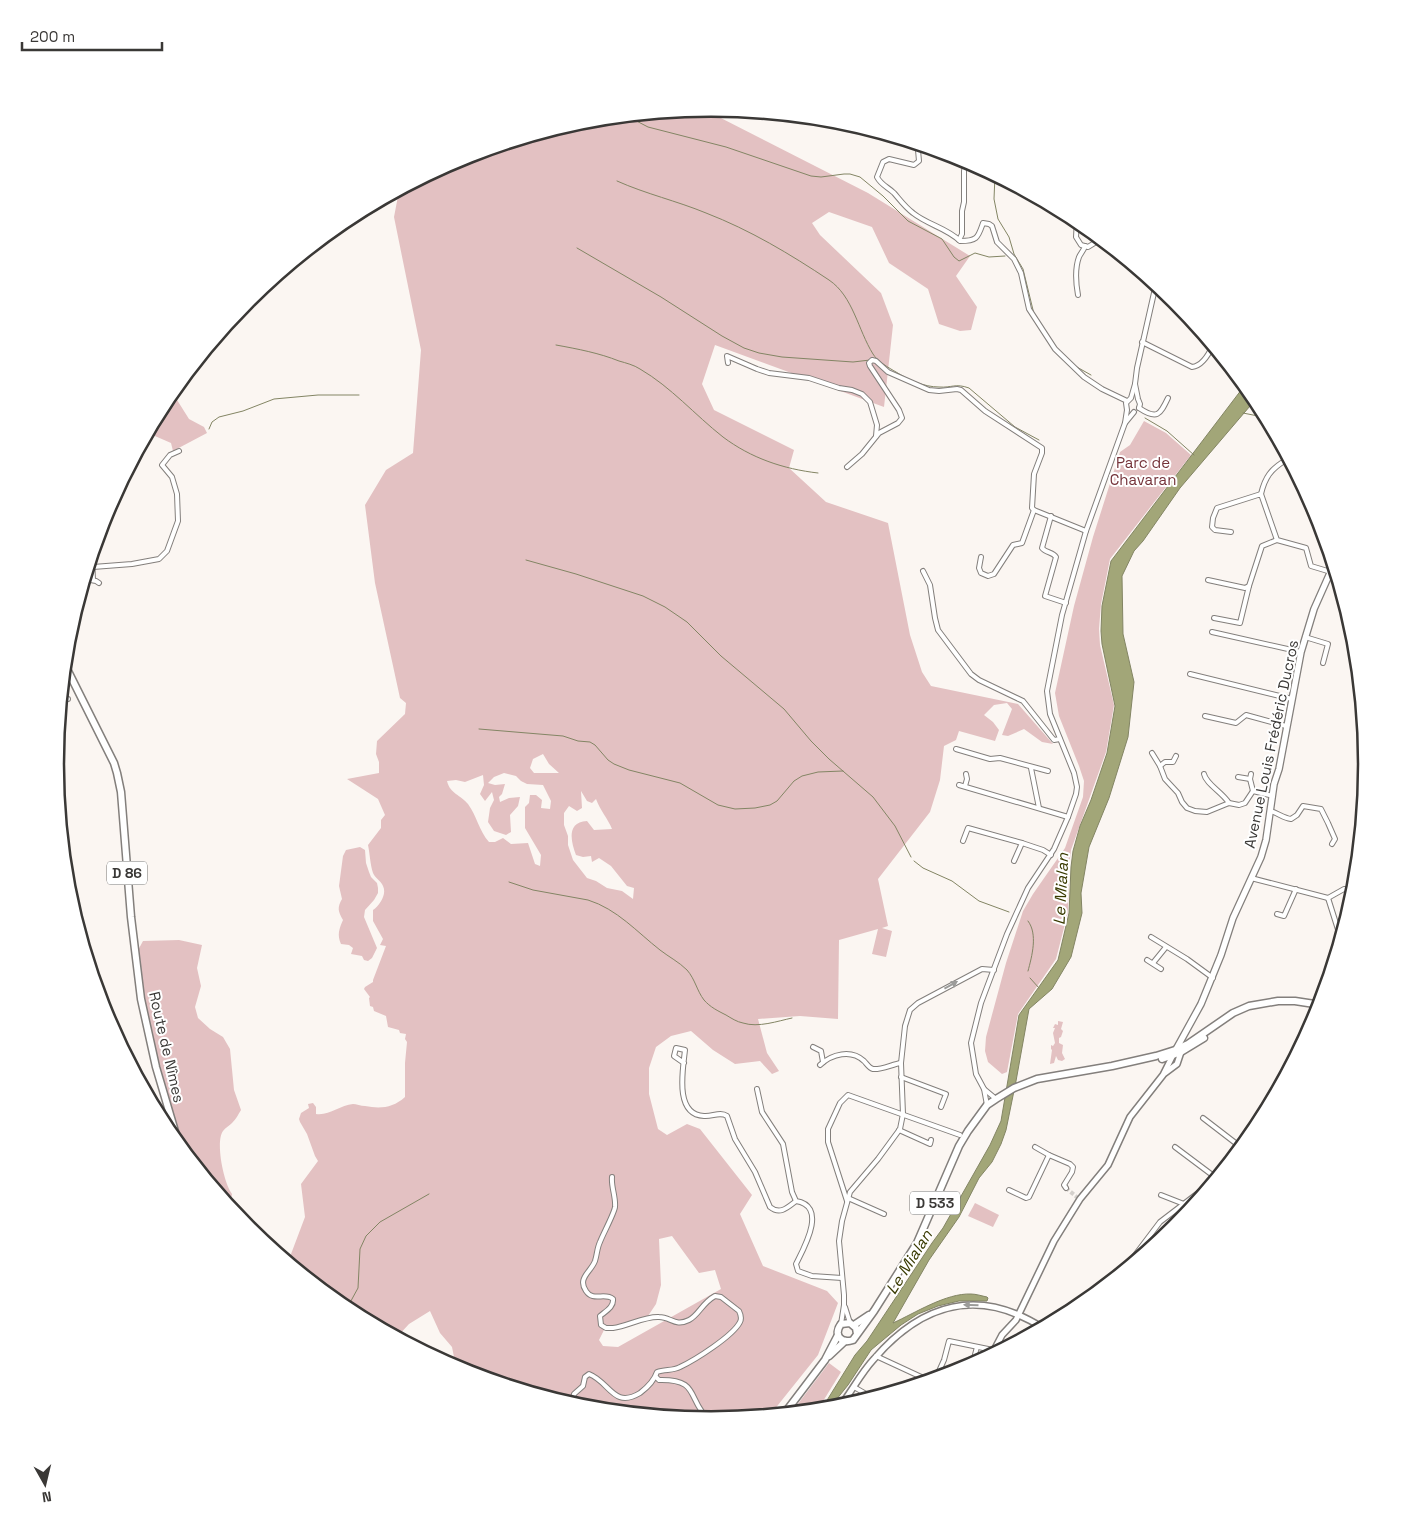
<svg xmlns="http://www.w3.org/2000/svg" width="1423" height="1529" font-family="'Space Grotesk',sans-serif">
  <rect width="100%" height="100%" fill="#fbf6f2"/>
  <!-- green -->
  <g fill="#e3c1c2" fill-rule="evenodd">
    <path d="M711 108V113L868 193 970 256 956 276 977 307 971 330 960 331 939 324 928 289 889 263 872 227 829 212 812 223 820 235 881 293 893 325 884 407 715 345 702 384 714 410 794 450 789 468 826 502 888 523 910 635 922 672 931 686 1018 704 1053 744 1042 742 1024 729 1008 736 1002 735 1012 709 1007 703 994 705 984 715 993 722 999 730 995 741 959 731 956 740 944 746 940 780 930 812 878 879 888 926 882 928 892 931 886 957 872 954 878 929 839 940 838 1019 800 1016 758 1019 767 1053 779 1071 772 1074 760 1061 735 1064 713 1050 691 1031 671 1036 656 1047 649 1068V1094L658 1129 667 1135 687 1124 700 1129 752 1195 740 1214 763 1266 827 1291 838 1303 818 1355 770 1415 731 1419 721 1416 710 1421 583 1408 460 1371 457 1369H460V1364L454 1357 452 1347 440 1333 430 1311 409 1324 397 1337 347 1310 288 1262 305 1217 301 1184 318 1161 315 1156 307 1134 300 1122 299 1119 301 1113 309 1108 308 1104 313 1103 316 1107V1114C329 1116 340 1105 353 1104 356 1104 361 1106 365 1106 380 1109 393 1108 405 1097V1063L407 1042 405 1039 406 1034 400 1033 399 1030 388 1027 386 1016 374 1011 373 1007 370 1006 369 998 370 997 364 989 365 987 373 982V980L386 946 380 945 383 939 373 921V910C380 905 387 894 383 886 381 881 375 878 373 873 370 864 370 854 368 845L381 828V820L385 815 378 799 347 779 379 773V762L376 754 377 741 405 714 406 703 400 698 375 583 365 505 386 470 413 453 421 350 394 217 399 191 461 158 584 121ZM543 754 549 764 559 773H534L530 768 533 759ZM504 773 516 776 521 781 527 784 543 785 551 801 550 809 541 808 542 800 536 795H530L529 803 525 807V828L541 855 540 866 535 864 528 843 511 844 503 838 495 842H489C479 831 477 816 468 804 461 795 450 794 447 781L456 780 465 782 483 775 484 785 480 794 485 801 492 792 494 800 490 808 488 822 494 831 506 835 511 832 510 815 518 806 520 797 509 798 500 802 499 797 502 794 505 784 495 785 488 783 494 777ZM581 791 587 801 592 803 596 799C600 810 608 819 612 829L594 830 587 821C566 822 571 842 576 855L583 857 591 856 592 862 599 858 611 866 627 886 634 888 633 899 622 891 607 888 596 881 587 878 573 860 568 845V836L564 825V813L569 806 577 811 582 808ZM672 1236 699 1273 715 1270 721 1289 618 1347 603 1346 599 1340 604 1330 646 1319 656 1304 661 1285 659 1239Z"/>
    <polygon points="172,392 189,419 204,427 207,433 173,451 171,443 148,433 166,400"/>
    <polygon points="1144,421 1166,433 1191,455 1110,559 1101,604 1099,629 1100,645 1114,705 1106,752 1071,850 1069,867 1068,912 1056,959 1018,1014 1007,1072 1002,1074 988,1062 985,1051 986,1037 1006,963 1023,911 1033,894 1065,848 1083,797 1084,781 1079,766 1059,716 1055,693 1074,606 1093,537 1120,452 1130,445"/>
    <path d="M360 847 365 850 366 863 369 872 371 877 377 883 378 888V893L374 900 365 910 364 917 377 948 372 958 368 961 364 960 362 956 351 954 353 948 349 945 341 944C337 935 339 929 343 920 338 911 337 908 342 899L339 886 343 856 346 850Z"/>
    <path d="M179 940 202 945 197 968 201 986 195 1007 198 1018 210 1029 223 1037 230 1049 234 1090 241 1110C238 1115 236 1119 232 1123 230 1125 225 1128 223 1131 215 1142 224 1184 232 1194L231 1201 245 1226 179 1145 156 1067 136 954 143 941Z"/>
    <polygon points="1058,1021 1063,1022 1061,1029 1063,1031 1061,1037 1059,1038 1059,1043 1063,1045 1062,1053 1065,1059 1062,1061 1058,1060 1056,1056 1054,1063 1050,1064 1052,1050 1051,1049 1051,1045 1053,1046 1055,1043 1053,1033 1055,1028 1053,1028 1055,1024 1058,1025"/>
    <polygon points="975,1203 999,1215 993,1227 968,1216"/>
    <polygon points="829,1363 841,1372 817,1411 791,1413"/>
  </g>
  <!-- water -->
  <path fill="#a2a678" stroke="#838564" d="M1245 385 1256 399 1180 488 1143 541 1134 551 1122 576 1123 634 1134 682 1128 737 1109 798 1089 847 1081 893 1082 913 1071 957 1052 989 1029 1009 1016 1081 1006 1130 1001 1144 992 1162 979 1178 959 1217 929 1260 893 1323C915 1313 946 1293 971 1294 976 1294 982 1296 987 1297L988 1298 987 1301H959L938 1306 918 1314 901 1325 871 1350 848 1385 828 1410H821L855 1355 867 1341 932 1243 943 1228 990 1145 1001 1121 1019 1015 1058 960 1069 913 1071 867 1073 851 1080 826 1091 800 1107 753 1115 706 1102 644 1101 631 1102 606 1111 561Z"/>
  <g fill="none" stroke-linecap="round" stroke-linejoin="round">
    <!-- stream -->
    <g stroke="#838564" stroke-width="1">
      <polyline points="627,116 648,127 726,147 811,176 821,177 844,174 850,174 860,177 883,196 908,221 942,239 954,257 959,261 975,253 989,257 1005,256"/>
      <polyline points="995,175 994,199 998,219 1009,237 1014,254 1023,269 1034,314"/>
      <path d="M617 181C646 194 677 201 706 213 750 230 790 254 829 280 853 296 858 330 873 354 877 361 889 368 896 372 909 380 924 387 939 387 952 388 955 383 969 388L1015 427 1039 440"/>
      <polyline points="577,248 661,297 722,336 744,348 759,353 782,357 853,362 870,360"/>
      <path d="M556 345C578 349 599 353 619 361 626 363 634 365 640 369 671 387 695 415 723 437 751 458 783 469 818 473"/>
      <polyline points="1075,366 1091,375"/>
      <polyline points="1243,413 1258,416 1269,421"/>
      <polyline points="1145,418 1167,431 1194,455"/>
      <polyline points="209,429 212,422 219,417 243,411 274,399 318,395 359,395"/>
      <polyline points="526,560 576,574 643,596 665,607 687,622 721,656 784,709 811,741 829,759 873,797 895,826 911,857"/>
      <polyline points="479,729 563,736 578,741 590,742 595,745 608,760 614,764 629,770 680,783 718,805 735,809 755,808 770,805 777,801 794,781 802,776 818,772 843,771"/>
      <polyline points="914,861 923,868 952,881 979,901 1009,912"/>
      <path d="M509 882 533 890 588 900C617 909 637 932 660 950 669 957 679 962 687 970 695 979 697 991 704 1000 710 1007 718 1011 726 1015 731 1018 737 1022 743 1023 758 1028 778 1021 792 1018"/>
      <path d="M1028 921C1038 934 1032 956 1028 971"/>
      <polyline points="1030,978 1039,988"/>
      <polyline points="346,1310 358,1288 360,1249 366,1236 380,1222 429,1194"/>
    </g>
    <!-- minor-tunnel -->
    <polyline stroke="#d4d0cc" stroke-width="4" stroke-dasharray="4 2" stroke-linecap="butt" points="1066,1188 1078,1198"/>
    <!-- minor casing -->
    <g stroke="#837f7c" stroke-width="6">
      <g id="minor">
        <path d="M916 144 918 150 919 161 914 165 889 159 883 162 877 177C881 185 888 187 894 193 900 200 905 207 913 213 928 225 947 228 960 241 978 241 978 237 983 223L989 224 992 226 997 242 1014 259 1021 273 1029 309 1055 349 1084 377 1102 389 1127 401"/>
        <polyline points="1077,219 1076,237 1081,245 1088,247 1101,239"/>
        <polyline points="959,240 962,234 962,211 964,202 964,171 966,160"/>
        <polyline points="1156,288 1175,300"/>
        <path d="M1078 295C1076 284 1075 268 1079 257 1081 253 1084 250 1085 246"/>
        <path d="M1142 342 1192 367C1202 366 1209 354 1213 345"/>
        <polyline points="728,363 727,356 757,369 769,373 809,378 839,388 852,390 862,394 870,402 877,425 876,436"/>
        <polyline points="1139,408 1140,404 1138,399 1135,384 1137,368 1156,284"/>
        <path d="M1139 408C1157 420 1160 415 1168 398"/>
        <polyline points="1125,423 1134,412"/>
        <polyline points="143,442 143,443"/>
        <polyline points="847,467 862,454 879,433 898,423 902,418 899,410 870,366 869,363 872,360 876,361 888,372 929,390 939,391 957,389 961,390 985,411 1042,448 1042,453 1034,474 1032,508 1034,510 1086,531"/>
        <path d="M1261 494C1265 477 1271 469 1286 460"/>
        <path d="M1051 516 1042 548C1046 553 1053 552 1056 557L1045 596 1066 603"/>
        <polyline points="1231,532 1215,530 1212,527 1213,518 1217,508 1261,494 1277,540 1306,548 1311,566 1331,572"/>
        <polyline points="92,557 93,580"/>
        <polyline points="981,557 979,568 981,573 988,576 994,574 1013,545 1022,543 1034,510"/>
        <polyline points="93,567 132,564 159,559 167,551 178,521 177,494 172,477 162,465 170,455 179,451"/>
        <polyline points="923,571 930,585 935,618 938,630 971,674 979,680 1023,701 1054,740 1060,739"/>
        <polyline points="85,579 96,581 99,583"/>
        <polyline points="1208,580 1245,588 1249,586 1262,546 1277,540"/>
        <polyline points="1214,618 1240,623 1249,586"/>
        <polyline points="1212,632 1301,652"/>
        <polyline points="1305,637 1328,644 1323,663"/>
        <polyline points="1190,674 1292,699"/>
        <polyline points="61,699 68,699"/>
        <polyline points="1205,716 1236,723 1246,715 1286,726"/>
        <polyline points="956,749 990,759 1000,758 1048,771"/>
        <polyline points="1152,753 1160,766 1165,779 1178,793 1182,802 1187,808 1195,811 1207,812 1229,803 1239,805 1245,803 1253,791 1273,796"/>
        <polyline points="1160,766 1165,762 1173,762 1176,756"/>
        <polyline points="1031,768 1039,808"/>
        <path d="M1204 774C1206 784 1222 792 1229 803"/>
        <polyline points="1251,774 1250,779 1253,791"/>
        <polyline points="1238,777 1250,779"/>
        <polyline points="959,785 1068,817"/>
        <polyline points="965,786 967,779 966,774"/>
        <path d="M1270 811C1278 813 1283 818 1291 819L1297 815 1303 806 1321 809 1328 823 1335 839 1332 844"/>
        <polyline points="963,841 968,828 1022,843 1043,850 1051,855"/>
        <polyline points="1014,861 1022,843"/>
        <polyline points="1251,878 1328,898"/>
        <polyline points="1328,898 1341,939"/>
        <polyline points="1328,898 1344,889 1356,890"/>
        <polyline points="1277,914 1284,916 1296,889"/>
        <polyline points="1151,937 1187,959 1213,978"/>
        <polyline points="1147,960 1161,969"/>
        <polyline points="1153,963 1166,947"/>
        <polyline points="813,1047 821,1051 823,1062"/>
        <path d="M684 1063 674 1056 676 1048 685 1050C683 1069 674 1115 704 1116 712 1117 720 1111 727 1116L735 1139 755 1172 770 1207C780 1215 787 1208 796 1201"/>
        <path d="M820 1065C832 1054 851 1049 864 1061 867 1064 869 1068 873 1069 881 1070 893 1064 901 1063"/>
        <polyline points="901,1077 946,1094 941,1107"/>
        <path d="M757 1089 762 1112 783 1144 792 1192 796 1201C828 1206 804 1248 796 1264L798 1271 812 1276 842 1278"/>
        <polyline points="984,1089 996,1099"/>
        <polyline points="987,1105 984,1089 976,1074 971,1043 981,1003 1007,934 1028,888 1054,849 1068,817 1076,794 1077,787 1074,773 1050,714 1047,691 1062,615 1086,531 1125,423 1127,410 1126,403 1131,398 1135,384"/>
        <polyline points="1203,1118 1242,1148"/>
        <polyline points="899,1130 930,1144 931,1140"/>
        <polyline points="1035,1147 1049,1155"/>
        <polyline points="1175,1147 1215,1177"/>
        <polyline points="1009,1190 1026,1198 1029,1197 1049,1155 1070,1164 1073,1167 1072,1172 1064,1185 1066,1188"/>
        <polyline points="1161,1195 1184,1204"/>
        <polyline points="848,1198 884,1214"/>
        <polyline points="847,1201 828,1142 828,1129 840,1103 848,1095 960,1135"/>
        <polyline points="1186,1203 1190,1211"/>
        <polyline points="1120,1275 1160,1222 1198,1193 1232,1160"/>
        <polyline points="845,1307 850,1323"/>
        <polyline points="841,1324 844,1305 844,1295 839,1241 842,1221 850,1192 878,1159 900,1129 903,1114 901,1063 905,1026 910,1010 918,1003 982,969 994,970"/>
        <polyline points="876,1356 930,1381"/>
        <polyline points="972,1366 977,1347"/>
        <path d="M656 1377 659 1380C701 1379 686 1399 710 1421"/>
        <polyline points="935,1380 944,1360 949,1341 993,1350"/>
        <polyline points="854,1387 873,1398"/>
        <path d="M571 1405 574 1394 583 1386 585 1377 589 1374C610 1382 613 1409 640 1393 648 1387 654 1381 657 1372 665 1369 673 1371 680 1367 695 1360 733 1336 740 1322 742 1318 741 1315 739 1311L721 1297 715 1296C702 1303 699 1315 689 1320 675 1327 671 1317 659 1317 645 1316 628 1326 613 1328H606L601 1325 600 1316C606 1311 614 1307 613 1299 605 1292 593 1302 586 1291 577 1278 591 1272 595 1261 597 1255 597 1248 600 1242 603 1234 614 1214 615 1207 616 1197 611 1187 612 1177"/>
        <polyline points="690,1419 695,1419"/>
      </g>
    </g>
    <!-- tertiary casing -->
    <g stroke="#837f7c" stroke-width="8">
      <g id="tertiary">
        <polyline points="1165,1073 1177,1064 1181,1052"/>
        <polyline points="991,1356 1002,1335 1016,1320 1054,1241 1080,1199 1108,1165 1130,1117 1163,1075 1173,1055"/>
        <path d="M838 1409C851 1393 860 1374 874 1359 922 1303 979 1287 1043 1328"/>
      </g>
    </g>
    <!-- secondary casing -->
    <g stroke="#837f7c" stroke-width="8">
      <polyline id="secondary" points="1174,1053 1201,1004 1221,955 1233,918 1261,857 1266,840 1274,784 1279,769 1301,652 1314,609 1334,564"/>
    </g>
    <!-- primary casing -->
    <g stroke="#837f7c" stroke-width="9">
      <g id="primary">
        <polyline points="65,665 114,763 117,773 121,792 131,917 141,999 156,1067 179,1145"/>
        <polyline points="1162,1059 1181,1052 1204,1038"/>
        <polyline points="854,1325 869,1315"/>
        <path d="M857 1334 856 1328 850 1323 841 1324C833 1335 841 1344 853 1340L874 1311 917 1243 959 1146 968 1131 987 1105 996 1099 1014 1088 1037 1079 1112 1066 1156 1056 1175 1050 1188 1044 1233 1013 1249 1006 1278 1001H1295L1321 1005"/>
        <polyline points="829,1356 845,1341"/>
        <polyline points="784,1414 825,1360 838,1335"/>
      </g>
    </g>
    <!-- minor -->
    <use href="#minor" stroke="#fff" stroke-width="4"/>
    <!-- tertiary -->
    <use href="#tertiary" stroke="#fff" stroke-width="5"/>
    <!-- secondary -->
    <use href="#secondary" stroke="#fff" stroke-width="5.5"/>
    <!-- primary -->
    <use href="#primary" stroke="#fff" stroke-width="6"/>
  </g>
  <!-- one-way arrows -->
  <defs><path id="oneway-solid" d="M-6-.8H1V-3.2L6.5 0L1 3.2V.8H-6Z" transform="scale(1.25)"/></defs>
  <g fill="#9c9c9a">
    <use href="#oneway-solid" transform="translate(951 985) rotate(-29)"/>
    <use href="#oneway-solid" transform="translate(971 1305) rotate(-178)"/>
  </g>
  <g text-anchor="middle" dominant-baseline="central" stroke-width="4" stroke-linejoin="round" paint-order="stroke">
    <!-- shield labels -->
    <g fill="#fff" stroke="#757472" stroke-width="1">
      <rect x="107" y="861.5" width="40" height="23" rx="4"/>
      <rect x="910" y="1191.5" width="50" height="23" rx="4"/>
    </g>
    <g font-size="14" font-weight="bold" fill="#3a3836">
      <text x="127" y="873">D 86</text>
      <text x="935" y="1203">D 533</text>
    </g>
    <!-- park labels -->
    <g font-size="15" fill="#75333a" stroke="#fff">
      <text x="1143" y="462">Parc de<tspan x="1143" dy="17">Chavaran</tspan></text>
    </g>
    <!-- street labels -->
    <g font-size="15" fill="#3a3836" stroke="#fff">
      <text transform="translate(1271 744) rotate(-78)">Avenue Louis Frédéric Ducros</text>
      <text transform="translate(167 1047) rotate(77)">Route de Nîmes</text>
    </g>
    <!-- water labels -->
    <g font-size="16" font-style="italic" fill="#393a00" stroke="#fff">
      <text transform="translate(1061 889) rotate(-87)">Le Mialan</text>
      <text transform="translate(909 1262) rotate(-58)">Le Mialan</text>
    </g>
  </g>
  <!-- crop -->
  <path d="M0 0H1423V1529H0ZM64 764a647 647 0 1 1 1294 0a647 647 0 1 1-1294 0Z" fill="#fff" fill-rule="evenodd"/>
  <path fill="none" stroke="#3a3836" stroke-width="2.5" d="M64 764a647 647 0 1 1 1294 0a647 647 0 1 1-1294 0Z"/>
  <!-- north arrow -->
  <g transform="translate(45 1484) rotate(172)" stroke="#ffffff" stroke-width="4" paint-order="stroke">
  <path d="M0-4L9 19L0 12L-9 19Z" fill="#3a3836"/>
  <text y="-8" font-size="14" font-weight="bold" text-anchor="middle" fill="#3a3836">N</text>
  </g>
  <!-- scale -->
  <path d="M22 42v8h140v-8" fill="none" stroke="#3a3836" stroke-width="2.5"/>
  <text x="30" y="42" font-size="15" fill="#3a3836" stroke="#ffffff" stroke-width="4" paint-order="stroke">200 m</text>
</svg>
